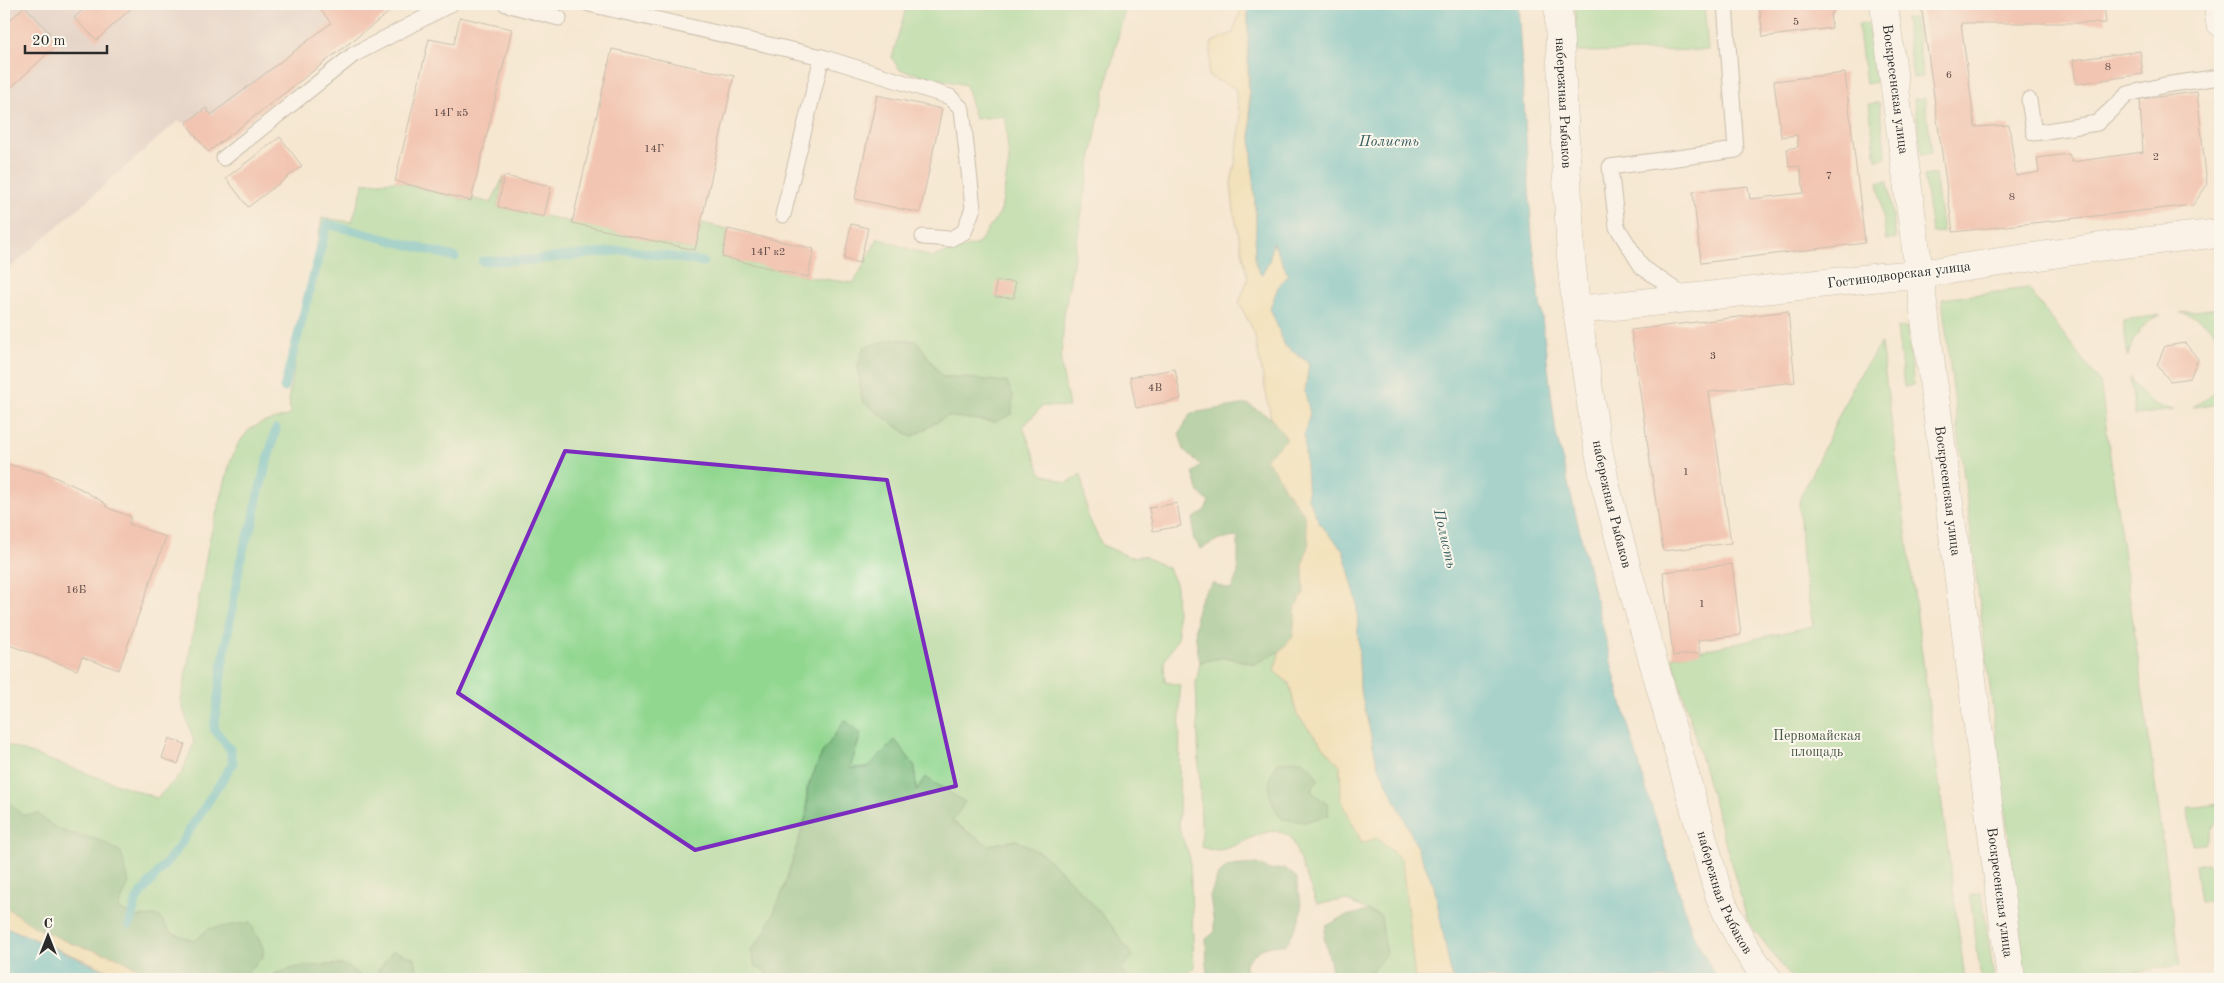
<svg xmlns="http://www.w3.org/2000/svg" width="2224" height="983" font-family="'Old Standard TT',serif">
  <rect width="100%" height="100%" fill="#fbf7ec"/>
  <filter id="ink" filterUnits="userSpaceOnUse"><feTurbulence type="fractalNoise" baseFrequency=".02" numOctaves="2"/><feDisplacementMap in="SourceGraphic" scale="10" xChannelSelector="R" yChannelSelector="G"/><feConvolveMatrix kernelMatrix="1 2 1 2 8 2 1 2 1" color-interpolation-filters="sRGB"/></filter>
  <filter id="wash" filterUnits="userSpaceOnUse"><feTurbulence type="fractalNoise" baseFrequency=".0096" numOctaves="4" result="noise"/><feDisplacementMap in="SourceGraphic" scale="20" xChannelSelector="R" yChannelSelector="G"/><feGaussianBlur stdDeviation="1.12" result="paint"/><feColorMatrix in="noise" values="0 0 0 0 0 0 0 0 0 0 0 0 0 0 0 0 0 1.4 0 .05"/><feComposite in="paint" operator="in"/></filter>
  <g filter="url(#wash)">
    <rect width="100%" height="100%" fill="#f6e7d1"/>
    <!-- industrial -->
    <polygon fill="#d2bfbf" points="4,4 316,4 348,44 208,152 186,124 178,121 4,273"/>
    <!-- green -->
    <g fill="#91d790" stroke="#5e815e" fill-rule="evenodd">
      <path d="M907 4H1126L1098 120 1064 315 1061 364 1069 407 1042 406 1023 427 1041 473 1067 483 1081 474 1088 516 1102 545 1130 557 1143 556 1168 568 1176 586 1178 638 1164 662 1165 682 1180 685 1179 829 1190 858 1194 969 1172 979H1129L1120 969 1133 956 1083 893 1044 855 1016 840 988 845 952 821 916 792 867 768H850L861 734 807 789V813L782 894 764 934 751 951 768 973 767 979H406L417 970 378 971 377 979H363L353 969 274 974V979H248L246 973 263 957 208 929 195 941 170 932 159 916 134 917 118 908 129 883 98 840C73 835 57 834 39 814L22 816 4 797V744L157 798 182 773 194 742 181 702 209 541 231 460 238 444 249 430 261 423 290 415 289 395 322 218 352 222 364 183 395 181 470 201 471 198 491 203 504 176 498 207 545 216 695 250 702 223 728 229 722 256 808 277 854 283 878 238 931 257 978 244 1001 211 1009 161 1005 116 975 119 966 85 900 70 892 58ZM917 341 942 377H959L995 422 947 416 911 437 862 401 858 365Z"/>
      <polygon points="1575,4 1704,4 1708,50 1577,52"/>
      <polygon points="1915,18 1923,77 1913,78 1905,19"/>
      <polygon points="1868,23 1876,82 1866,84 1858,25"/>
      <polygon points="1925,98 1932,153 1922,155 1914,99"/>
      <polygon points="1879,102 1886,158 1876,160 1869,104"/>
      <polygon points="1935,174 1943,232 1932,233 1924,176"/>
      <polygon points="1888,181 1896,239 1886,240 1878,182"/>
      <polygon points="2028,288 2100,382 2180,965 2085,979 2026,979 1942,299"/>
      <path d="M2218 308 2220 341C2211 324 2198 316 2180 313Z"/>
      <path d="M2161 315C2142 324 2132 337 2128 357L2123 320Z"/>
      <polygon points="1907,327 1914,385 1904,387 1897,328"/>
      <polygon points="1881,343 1965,979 1793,979 1748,922 1672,657 1813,626 1802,560 1799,500 1855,382"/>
      <path d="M2130 377C2141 397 2152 406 2174 410L2135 415Z"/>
      <polygon points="2220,381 2220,404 2193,407 2212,395"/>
      <path d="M1280 651 1275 671 1289 683 1297 715 1340 766 1341 799 1362 843 1377 838 1402 860 1415 979H1332V970L1350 976 1381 916 1345 900 1317 904 1291 837C1287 835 1281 831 1276 831 1251 831 1228 859 1202 847L1196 684 1200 662 1225 657 1254 664ZM1312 769 1318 780 1311 791 1328 815 1304 822Z"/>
      <polygon points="2220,804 2220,819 2211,828 2205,844 2192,845 2188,808"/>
      <polygon points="2208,863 2220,879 2220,900 2200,902 2195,865"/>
      <polygon points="1982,893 1994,979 1981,979 1970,895"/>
    </g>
    <!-- forest -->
    <g fill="#74b87a" stroke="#507252">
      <polygon points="893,339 917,341 942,377 959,377 1007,382 1013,395 1012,414 995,422 947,416 912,437 862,401 858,365 864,347"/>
      <path d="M1248 404 1271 418 1288 440 1265 459 1276 472 1285 489 1304 514 1309 543 1303 563 1304 594 1296 606 1293 637 1280 651 1254 664 1225 657 1200 662C1194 635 1190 601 1213 583L1231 590 1238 573V537L1219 539 1201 549 1193 538V519L1204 511 1209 502 1199 493 1193 473 1201 465 1184 450 1179 434 1191 413Z"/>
      <polygon points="845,720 861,734 850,768 867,768 895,740 915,766 916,791 925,777 965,802 952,822 988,845 1016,840 1044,855 1083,893 1111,925 1133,956 1121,969 1129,979 767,979 768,973 755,966 751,951 764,934 782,894 807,813 807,789 822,753"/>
      <path d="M1302 760 1312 769 1318 780 1311 791 1327 804 1329 815 1304 822 1282 819C1267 797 1264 785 1278 762Z"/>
      <path d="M4 797 22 815 39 814C58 834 71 833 96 839 104 842 113 848 121 852L129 883 118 908 134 917 159 916 170 932 195 941 208 929 250 922 263 948V957L246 973 248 979H157L117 957 72 944 35 927 4 906Z"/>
      <path d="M1257 864 1269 870 1285 868 1297 878C1296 888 1300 895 1301 905 1303 918 1292 934 1286 945 1266 945 1258 948 1245 964L1246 979H1207L1206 939 1215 932 1210 896 1218 875 1227 866Z"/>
      <polygon points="1368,911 1381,916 1386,954 1372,972 1350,976 1332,970 1324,937 1326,926 1345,916"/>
      <polygon points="393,951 415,958 417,970 406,979 377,979 378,971"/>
      <polygon points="340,964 353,969 363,979 274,979 274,974 297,967"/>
    </g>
    <!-- sand -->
    <g fill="#eeda9e" stroke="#8c8264">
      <polygon points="1241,4 1248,4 1248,86 1256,224 1255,265 1261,275 1269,262 1272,241 1289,275 1278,287 1285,346 1309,363 1305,392 1310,414 1304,436 1320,524 1343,550 1357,602 1360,687 1377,763 1405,820 1434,886 1452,979 1415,979 1402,860 1377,838 1362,843 1341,799 1340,766 1297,715 1289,683 1274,671 1280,651 1293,637 1296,606 1304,593 1303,563 1309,543 1304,514 1285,489 1276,472 1265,459 1287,439 1271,418 1254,332 1239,303 1248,279 1234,212 1231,182 1235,165 1241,121 1235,88 1208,76 1212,42 1233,33 1241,9"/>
      <polygon points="4,906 35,927 72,944 117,957 157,979 129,979 4,926"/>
    </g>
    <!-- water -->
    <g fill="#49b8c1" stroke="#3a7276">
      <path d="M1248 4H1518L1532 236 1556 433 1616 682 1647 792 1692 932 1717 979H1452L1434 886 1405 820 1377 763 1360 687 1357 602 1343 550 1320 524 1308 499 1304 435 1310 414 1305 392 1309 363 1285 346 1270 308 1278 287 1288 275 1273 242 1269 262 1261 275C1250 257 1257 240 1256 219 1251 147 1248 76 1248 4Z"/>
      <polygon points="4,926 113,974 129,979 4,979"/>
    </g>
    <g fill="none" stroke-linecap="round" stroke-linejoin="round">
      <!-- stream -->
      <g stroke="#49b8c1" stroke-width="9">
        <polyline points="482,261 532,260 626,250 703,262"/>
        <polyline points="284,388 327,224 455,257"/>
        <polyline points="129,925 137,899 178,848 233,763 230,749 214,729 222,667 240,563 245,543 253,523 257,499 276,429"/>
      </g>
    </g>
    <g id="blocks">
      <!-- building -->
      <g fill="#ed9c8c">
        <polygon points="89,4 136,4 97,40 74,18"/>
        <polygon points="316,4 400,4 208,152 186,123 206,108 211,115 331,23"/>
        <polygon points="1759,4 1834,4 1835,9 1830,15 1832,28 1763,37"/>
        <polygon points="1921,4 2104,4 2106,23 1961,23 1975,127 2009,125 2016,176 2039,172 2037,158 2069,154 2072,162 2143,152 2140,99 2197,92 2207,185 2193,205 1953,232"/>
        <polygon points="25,6 59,43 4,94 4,26"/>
        <polygon points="460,17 512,29 471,201 395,181 429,39 454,44"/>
        <polygon points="612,49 734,76 695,250 572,223"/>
        <polygon points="2140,51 2143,74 2076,84 2073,60"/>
        <polygon points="1845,73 1865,243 1701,263 1693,192 1748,186 1750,199 1804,193 1800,166 1789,167 1787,149 1798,147 1797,135 1781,137 1774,81"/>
        <polygon points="877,95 942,109 920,213 855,199"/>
        <polygon points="280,137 302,166 248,207 226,178"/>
        <polygon points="504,176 551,186 544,217 498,207"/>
        <polygon points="851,224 868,228 860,263 844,259"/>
        <polygon points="728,229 814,249 808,277 722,257"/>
        <polygon points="996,281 1015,282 1014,298 995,297"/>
        <polygon points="1788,311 1795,382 1709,392 1731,543 1663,551 1631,330"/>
        <polygon points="2185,343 2198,359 2190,378 2170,381 2157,365 2165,346"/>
        <polygon points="1175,369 1181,399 1136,408 1130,377"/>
        <polygon points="4,463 50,475 81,489 106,504 106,507 131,517 129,524 166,537 119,670 82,657 77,670 4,643"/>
        <polygon points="1177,503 1181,526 1153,531 1149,508"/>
        <polygon points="1732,564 1741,635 1698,640 1700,653 1673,656 1663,572"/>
        <polygon points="169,738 185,744 178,764 162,758"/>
      </g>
    </g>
  </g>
  <g filter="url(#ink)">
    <use href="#blocks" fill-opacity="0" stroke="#90897e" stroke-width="1"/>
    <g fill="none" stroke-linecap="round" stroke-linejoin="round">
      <!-- lane casing -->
      <g stroke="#90897e" stroke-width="17">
        <g id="lane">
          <polyline points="506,4 559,18"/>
          <polyline points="589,4 822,57 783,215"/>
          <polyline points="822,57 950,97 962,109 973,208 964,232 950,239 923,237"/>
          <polyline points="2029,100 2034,133 2097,123 2128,94 2165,85 2220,77"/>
          <polyline points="224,158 353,55 451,4"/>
          <polyline points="1687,298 1642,267 1617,227 1610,167 1736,150 1725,4"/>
        </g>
      </g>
      <!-- street casing -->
      <g stroke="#90897e" stroke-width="29">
        <g id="street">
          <path id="s1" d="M1558 4 1571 257 1575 297 1596 437 1606 487 1628 572 1718 892C1731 924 1746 953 1768 979"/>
          <path id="s2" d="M1884 4 2011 979"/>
          <polyline points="2218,4 2220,22"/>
          <polyline points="1577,310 1881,277 1920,274"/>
        </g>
      </g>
      <!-- secondary casing -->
      <g stroke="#90897e" stroke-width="29">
        <polyline id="secondary" points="1920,274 2113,245 2220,233"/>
      </g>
      <!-- lane -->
      <use href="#lane" stroke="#fff" stroke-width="15"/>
      <!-- street -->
      <use href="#street" stroke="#fff" stroke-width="28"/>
      <!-- secondary -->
      <use href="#secondary" stroke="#fff" stroke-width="28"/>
    </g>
  </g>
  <!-- marked area -->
  <path d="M0 0H2224V983H0ZM565 451 887 480 956 786 695 850 458 693Z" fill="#f6e7d1" fill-opacity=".55" fill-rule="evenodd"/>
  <path fill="none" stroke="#7b2cbf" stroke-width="4" stroke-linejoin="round" d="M565 451 887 480 956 786 695 850 458 693Z"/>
  <g text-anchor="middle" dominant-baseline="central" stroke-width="4" stroke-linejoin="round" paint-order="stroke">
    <!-- number labels -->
    <g font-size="11" fill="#5c4743">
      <text x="1796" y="22">5</text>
      <text x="2108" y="67">8</text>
      <text x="1949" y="75">6</text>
      <text x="451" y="113">14Г к5</text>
      <text x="654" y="149">14Г</text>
      <text x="2156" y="157">2</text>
      <text x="1829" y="176">7</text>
      <text x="2012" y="197">8</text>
      <text x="768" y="252">14Г к2</text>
      <text x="1713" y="356">3</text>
      <text x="1155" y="388">4В</text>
      <text x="1686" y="472">1</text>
      <text x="76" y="590">16Б</text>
      <text x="1702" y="604">1</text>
    </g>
    <!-- street labels -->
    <g font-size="14" fill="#2b2b2b" stroke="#fbf7ec">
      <text stroke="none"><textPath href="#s2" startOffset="86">Воскресенская улица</textPath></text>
      <text stroke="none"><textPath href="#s1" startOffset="99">набережная Рыбаков</textPath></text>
      <text transform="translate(1899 275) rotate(-7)">Гостинодворская улица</text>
      <text stroke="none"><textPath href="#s2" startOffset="491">Воскресенская улица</textPath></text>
      <text stroke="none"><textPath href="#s1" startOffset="504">набережная Рыбаков</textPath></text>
      <text stroke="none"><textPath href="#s1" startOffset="909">набережная Рыбаков</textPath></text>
      <text stroke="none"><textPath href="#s2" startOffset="896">Воскресенская улица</textPath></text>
    </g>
    <!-- park labels -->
    <g font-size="14" fill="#445644" stroke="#fbf7ec">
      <text x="1817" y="736">Первомайская<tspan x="1817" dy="16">площадь</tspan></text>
    </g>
    <!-- water labels -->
    <g font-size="15" font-style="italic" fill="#365c60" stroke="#fbf7ec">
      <text x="1389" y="142">Полисть</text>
      <text transform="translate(1444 539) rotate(77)">Полисть</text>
    </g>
  </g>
  <!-- margin -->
  <rect width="2224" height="983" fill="none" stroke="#fbf7ec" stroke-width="20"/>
  <!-- north arrow -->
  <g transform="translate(48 936)" stroke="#fbf7ec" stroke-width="4" paint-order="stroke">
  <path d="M0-4L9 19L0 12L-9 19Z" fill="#2b2b2b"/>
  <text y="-8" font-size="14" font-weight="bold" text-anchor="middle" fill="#2b2b2b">С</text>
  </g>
  <!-- scale -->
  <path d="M25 45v8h82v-8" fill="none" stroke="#2b2b2b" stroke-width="2.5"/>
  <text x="32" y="45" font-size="15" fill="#2b2b2b" stroke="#fbf7ec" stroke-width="4" paint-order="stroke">20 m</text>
</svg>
